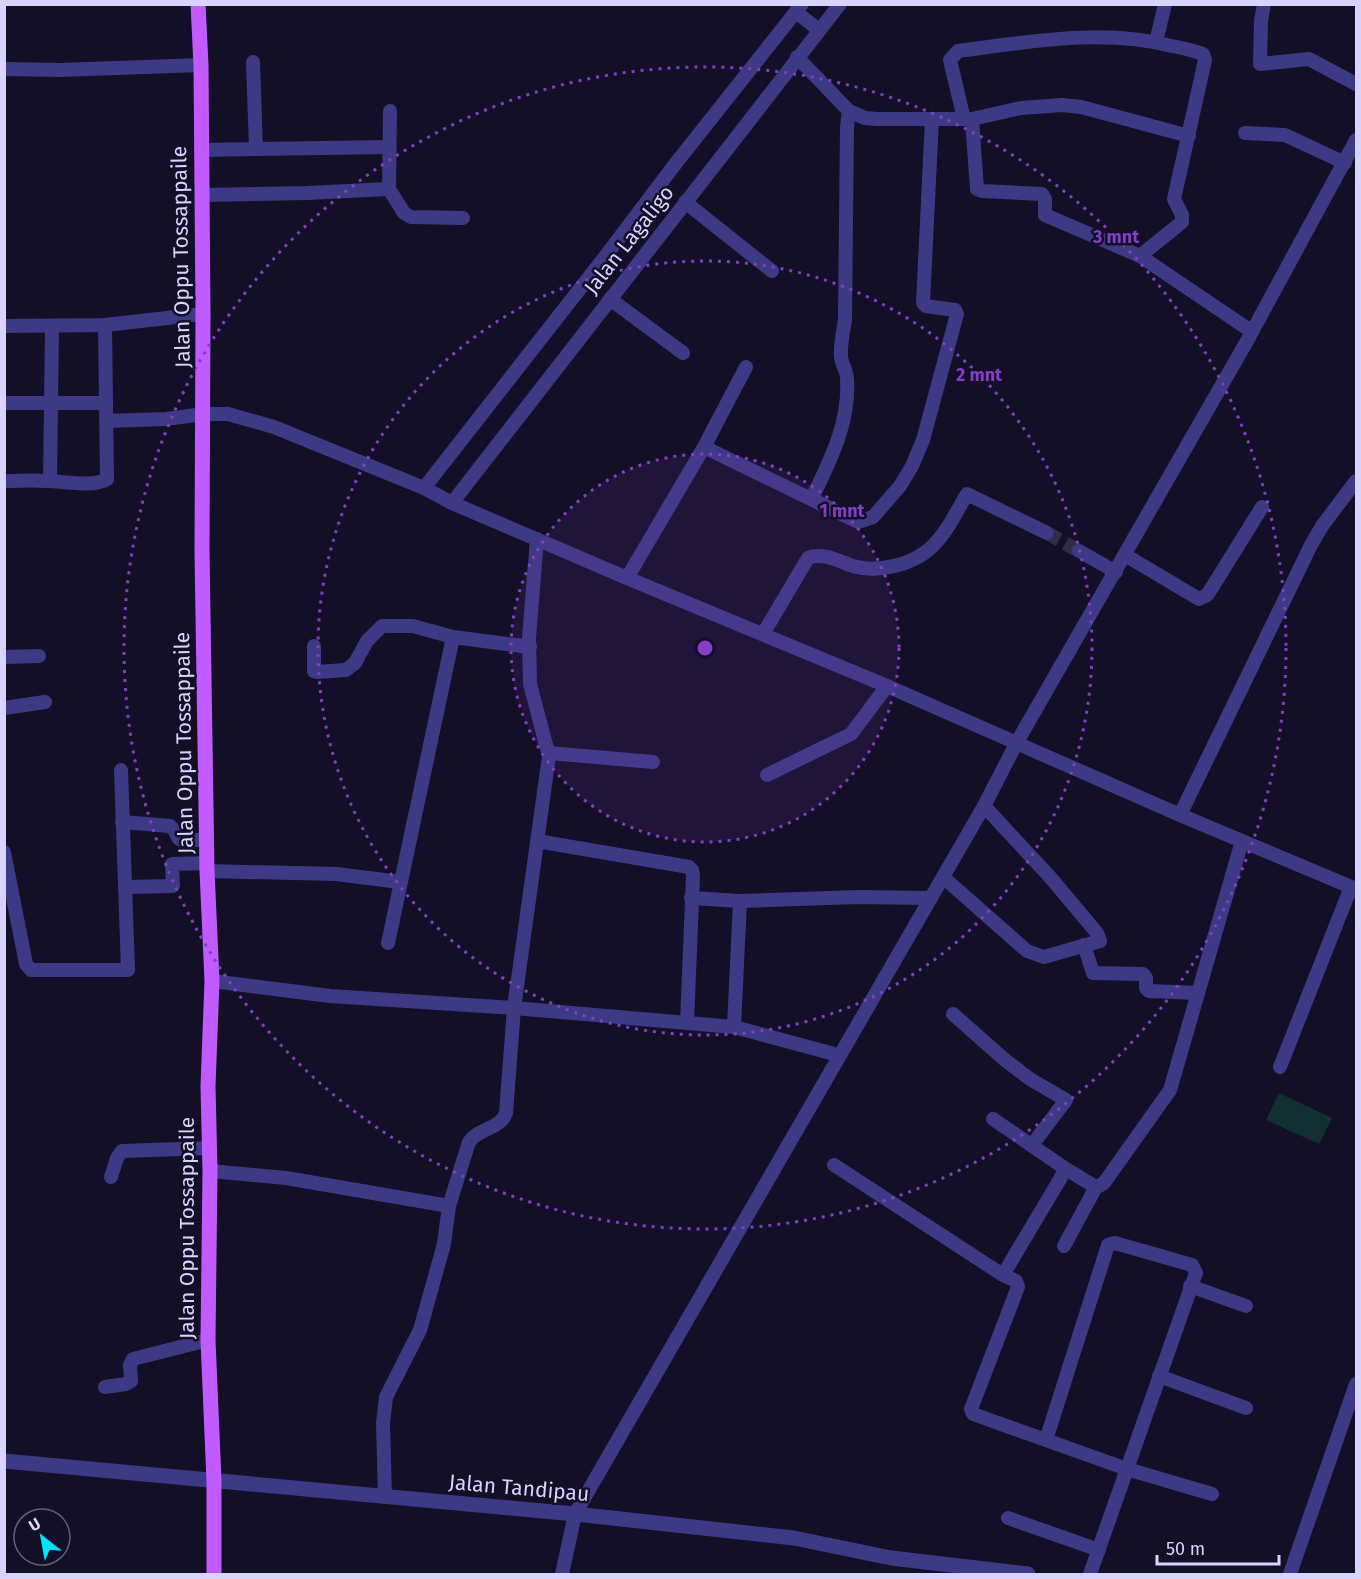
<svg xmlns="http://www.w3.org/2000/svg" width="1361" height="1579" font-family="'Fira Sans',sans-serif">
  <rect width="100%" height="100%" fill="#130f26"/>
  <!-- green -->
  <polygon fill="#12302f" points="1279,1093 1332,1118 1319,1144 1266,1120"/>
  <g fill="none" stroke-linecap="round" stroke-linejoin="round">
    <!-- minor-tunnel -->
    <polyline stroke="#312d47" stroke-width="14" stroke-dasharray="14 7" stroke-linecap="butt" points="1047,533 1079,551"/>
    <!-- minor -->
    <g stroke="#3d3a85" stroke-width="14">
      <polyline points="1264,4 1261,21 1260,64 1309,59 1356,84"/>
      <polyline points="796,12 819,30"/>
      <polyline points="1156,42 1165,4"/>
      <path d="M797 57 849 111 847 127 845 320C843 332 840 345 841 357 842 365 847 371 847 379 850 422 830 461 812 498"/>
      <polyline points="4,69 60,70 201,65"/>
      <polyline points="849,111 865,118 877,119 972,119"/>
      <path d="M964 119 950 60 958 51C1029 42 1101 28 1172 46 1182 48 1193 50 1203 54L1205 60 1174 199 1182 215V222L1140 256"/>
      <polyline points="1245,133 1285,135 1345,163"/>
      <polyline points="1189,136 1081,107 1062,105 1021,108 972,119 977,189 982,191 1042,194 1045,199 1045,215 1140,256 1251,331"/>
      <polyline points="256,149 389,147"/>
      <polyline points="201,150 256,149 253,62"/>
      <polyline points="389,189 404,213 411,217 463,218"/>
      <polyline points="202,195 307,193 389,189 390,111"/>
      <polyline points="685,202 772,271"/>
      <polyline points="610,299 683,353"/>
      <polyline points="4,326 105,325 203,314"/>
      <polyline points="4,403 105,403"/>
      <polyline points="106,421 166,419 204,414 228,414 274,427 424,488 452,503 627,578 887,686 1180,815 1356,889"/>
      <polyline points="704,447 858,522 873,517 900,486 912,466 923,440 957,314 955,310 926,306 923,303 932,119"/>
      <path d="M4 481C19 481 33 480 47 481 63 481 93 488 107 479L105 325"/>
      <polyline points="50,481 52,327"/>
      <polyline points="424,488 604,258 676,163 802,4"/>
      <polyline points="452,503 840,4"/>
      <polyline points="1079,551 1116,572"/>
      <polyline points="1125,555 1199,599 1207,595 1213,586 1262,507"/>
      <polyline points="627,578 704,447 746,367"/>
      <path d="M763 634 808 558C823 552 838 561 853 566 866 570 876 569 889 567 935 559 946 530 967 494L1047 533"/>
      <polyline points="314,646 314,671 317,672 346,670 355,663 367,641 382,626 413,626 453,637"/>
      <polyline points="4,657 39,656"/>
      <polyline points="4,708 45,702"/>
      <polyline points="549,753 653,762"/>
      <polyline points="767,775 851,734 887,686"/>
      <polyline points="1180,815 1311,545 1322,526 1356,481"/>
      <polyline points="122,822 170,826 175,831 179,839 184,841 207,839"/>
      <polyline points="537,841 689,867 692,870 693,876 687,1023"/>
      <polyline points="4,852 26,964 31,970 128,970 121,770"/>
      <polyline points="207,871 336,874 400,882"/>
      <polyline points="943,877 1027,951 1044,957 1100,941 1097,933 1050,877 984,806"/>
      <polyline points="125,887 173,886 172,864 207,863"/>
      <polyline points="691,898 740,901 858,897 930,898"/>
      <polyline points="388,943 453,637 530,647"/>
      <polyline points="1084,945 1093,973 1143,974 1146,978 1146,988 1149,991 1198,993"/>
      <polyline points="212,981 330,996 514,1008 734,1027 740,901"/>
      <polyline points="953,1014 1005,1060 1030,1079 1066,1100 1032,1145"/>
      <polyline points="734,1027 838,1055"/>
      <polyline points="1280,1067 1351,887"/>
      <polyline points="993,1119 1066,1169 1094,1186 1099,1186 1104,1183 1170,1090 1242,841"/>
      <polyline points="834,1165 1003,1275 1066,1169"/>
      <polyline points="210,1171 286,1178 449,1206"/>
      <polyline points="111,1177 117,1158 122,1151 210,1148"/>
      <polyline points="1064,1246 1096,1187"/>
      <polyline points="1003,1275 1016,1281 1018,1287 971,1409 973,1414 1127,1469 1212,1494"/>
      <polyline points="1190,1286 1246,1306"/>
      <polyline points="1159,1376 1246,1408"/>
      <polyline points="105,1387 126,1384 131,1381 130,1365 133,1359 208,1340"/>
      <polyline points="1046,1440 1108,1245 1115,1243 1192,1265 1196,1273 1090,1574"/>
      <path d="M385 1497 383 1423 386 1397 420 1330 444 1244 449 1206 469 1142C478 1128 501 1129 506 1113L514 1008 549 756 530 684 529 638 537 539"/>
      <polyline points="1008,1518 1099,1550"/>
      <polyline points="562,1574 575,1514 984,806 1017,742 1247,341 1356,140"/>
      <polyline points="1290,1574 1356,1384"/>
    </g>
    <!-- tertiary -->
    <polyline stroke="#3d3a85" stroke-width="15" points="4,1461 575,1514 794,1538 891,1558 1028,1574"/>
    <!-- primary -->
    <polyline stroke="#c25bff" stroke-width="15" points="198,4 201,65 203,314 202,551 207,871 212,981 208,1086 210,1171 208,1340 214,1481 214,1574"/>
  </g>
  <!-- distance rings -->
  <circle cx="705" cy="648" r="194" fill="#843dc5" fill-opacity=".12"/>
  <g fill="none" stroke="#843dc5" stroke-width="3" stroke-dasharray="3 6">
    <circle cx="705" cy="648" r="194"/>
    <circle cx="705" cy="648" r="387"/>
    <circle cx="705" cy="648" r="581"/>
  </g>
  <g text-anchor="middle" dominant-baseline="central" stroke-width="5" stroke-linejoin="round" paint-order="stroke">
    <!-- street labels -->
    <g font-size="21" fill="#d9d4ff" stroke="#130f26">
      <text transform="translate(629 240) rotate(-52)">Jalan Lagaligo</text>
      <text transform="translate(181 257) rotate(-91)">Jalan Oppu Tossappaile</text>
      <text transform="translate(184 743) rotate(-91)">Jalan Oppu Tossappaile</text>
      <text transform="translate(187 1228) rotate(-90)">Jalan Oppu Tossappaile</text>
      <text transform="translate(519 1488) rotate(5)">Jalan Tandipau</text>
    </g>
  </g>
  <circle cx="705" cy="648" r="9" fill="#843dc5" stroke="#130f26" stroke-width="3"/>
  <g font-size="18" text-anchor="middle" font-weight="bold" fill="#843dc5" stroke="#130f26" stroke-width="5" stroke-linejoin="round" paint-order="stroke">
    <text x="1116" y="243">3 mnt</text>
    <text x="979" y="381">2 mnt</text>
    <text x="842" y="517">1 mnt</text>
  </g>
  <!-- border -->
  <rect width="1361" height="1579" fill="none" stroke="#d9d4ff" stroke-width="12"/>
  <!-- north arrow -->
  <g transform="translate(42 1537) rotate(329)"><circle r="28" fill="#130f26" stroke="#625e7d" stroke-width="1.5"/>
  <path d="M0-4.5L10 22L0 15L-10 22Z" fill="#00e5ff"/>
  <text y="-9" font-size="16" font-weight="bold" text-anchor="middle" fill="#d9d4ff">U</text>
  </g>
  <!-- scale -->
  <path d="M1157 1555v9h122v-9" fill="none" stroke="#d9d4ff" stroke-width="3"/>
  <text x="1166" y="1555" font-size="18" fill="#d9d4ff" stroke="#130f26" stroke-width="4.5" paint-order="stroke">50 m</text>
</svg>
